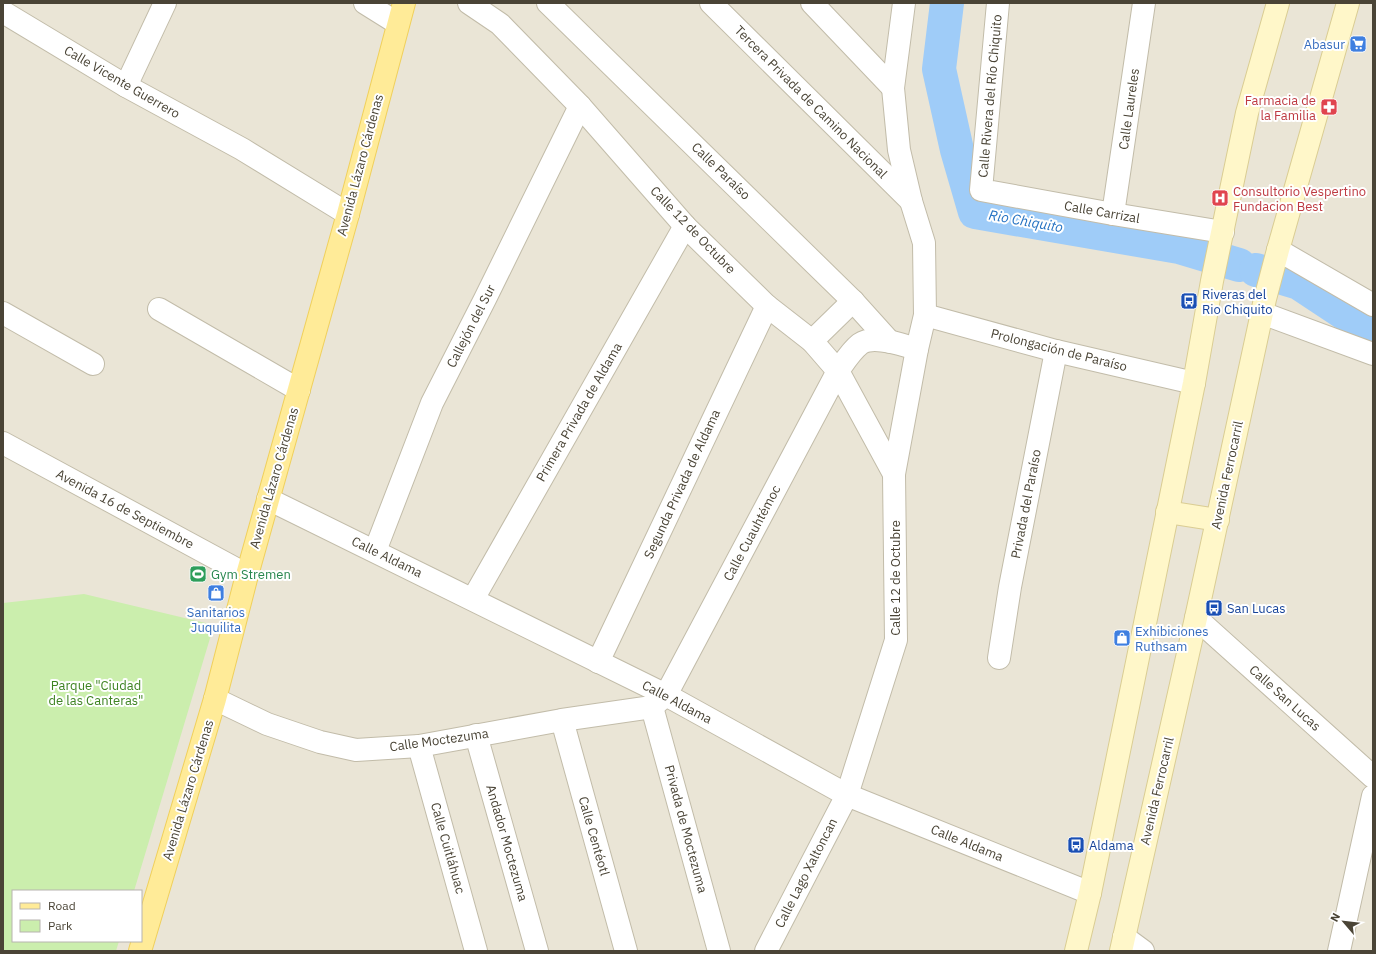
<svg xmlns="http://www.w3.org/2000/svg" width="1376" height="954" font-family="'IBM Plex Sans',sans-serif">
  <rect width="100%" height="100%" fill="#f6f3e8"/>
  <!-- residential -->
  <path fill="#eae5d6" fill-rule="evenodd" d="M3 3H1373V951H3ZM13 891H141V941H13Z"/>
  <!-- green -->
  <polygon fill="#cbeead" points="84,594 214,625 134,891 13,891 13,941 119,941 116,951 3,951 3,603"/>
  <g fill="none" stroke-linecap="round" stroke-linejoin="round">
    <!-- river -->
    <g stroke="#9fccf8" stroke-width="34">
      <polyline points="947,3 939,69 957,150 975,212 1179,247 1239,265"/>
      <polyline points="1256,270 1299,283 1373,332"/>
    </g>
    <!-- minor casing -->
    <g stroke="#c2bca9" stroke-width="24">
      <g id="minor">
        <polyline points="365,3 397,23"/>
        <polyline points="469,3 500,24 580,106 685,226 767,306 812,341 838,371 894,474 896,640 847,795 766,951"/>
        <polyline points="548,3 853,301 890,342"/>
        <polyline points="711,3 911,201"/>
        <polyline points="812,3 893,88"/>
        <polyline points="998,3 981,190 1113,214 1223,232"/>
        <polyline points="3,12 126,86 242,149 348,214"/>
        <polyline points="126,86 165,3"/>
        <polyline points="1113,214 1144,3"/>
        <polyline points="1278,250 1373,305"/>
        <polyline points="159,309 299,390"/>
        <polyline points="3,313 93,364"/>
        <polyline points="1262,313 1373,354"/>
        <polyline points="925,315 1056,351 1194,383"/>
        <polyline points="812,341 853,301"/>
        <polyline points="894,474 917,349 925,315 924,243 911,201 899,150 893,88 904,3"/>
        <polyline points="268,499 666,695 847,795 1090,893"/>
        <polyline points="375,551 432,403 485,299 580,106"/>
        <polyline points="473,599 685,226"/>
        <polyline points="1196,618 1373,777"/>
        <polyline points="999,658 1010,587 1056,351"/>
        <polyline points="598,662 767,306"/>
        <path d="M215 699 267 724 320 742 356 750 419 746 562 720 652 707 666 695 838 371C845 361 851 351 860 344 874 334 902 345 917 349"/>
        <polyline points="652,707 719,951"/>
        <polyline points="562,720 626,951"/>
        <polyline points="476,735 537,951"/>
        <polyline points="419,746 476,951"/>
        <polyline points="1124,937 1143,951"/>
        <polyline points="1339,951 1373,796"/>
      </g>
    </g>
    <!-- tertiary casing -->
    <g stroke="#c2bca9" stroke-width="24">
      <polyline id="tertiary" points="3,443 247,575"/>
    </g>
    <!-- secondary casing -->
    <g stroke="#dacd93" stroke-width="24">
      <g id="secondary">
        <polyline points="1167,512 1218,520"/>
        <polyline points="1076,951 1090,893 1194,383 1212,281 1247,113 1278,3"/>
        <polyline points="1121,951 1196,618 1265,299 1278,250 1348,3"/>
      </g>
    </g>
    <!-- primary casing -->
    <g stroke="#f0d05c" stroke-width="24">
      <polyline id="primary" points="140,951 215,699 247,575 348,214 404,3"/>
    </g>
    <!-- minor -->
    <use href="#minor" stroke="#fff" stroke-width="22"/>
    <!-- tertiary -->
    <use href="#tertiary" stroke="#fff" stroke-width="22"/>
    <!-- secondary -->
    <use href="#secondary" stroke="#fff7c9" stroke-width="22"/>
    <!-- primary -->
    <use href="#primary" stroke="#ffeb98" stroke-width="22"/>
  </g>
  <!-- icons -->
  <defs>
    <g id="supermarket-square" transform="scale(0.9)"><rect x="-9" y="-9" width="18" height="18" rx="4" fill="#3f7fe0" stroke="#fff"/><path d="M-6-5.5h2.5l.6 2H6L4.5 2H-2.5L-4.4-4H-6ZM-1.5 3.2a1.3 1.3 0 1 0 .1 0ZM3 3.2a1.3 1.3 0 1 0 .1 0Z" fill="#fff"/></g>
    <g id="pharmacy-square" transform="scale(0.9)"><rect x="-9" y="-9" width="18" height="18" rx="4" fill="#e0444e" stroke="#fff"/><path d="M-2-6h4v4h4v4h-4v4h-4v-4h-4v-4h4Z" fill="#fff"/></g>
    <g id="hospital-square" transform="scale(0.9)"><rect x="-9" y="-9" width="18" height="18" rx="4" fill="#e0444e" stroke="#fff"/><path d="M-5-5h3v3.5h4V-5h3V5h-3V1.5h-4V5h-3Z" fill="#fff"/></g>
    <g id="bus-square" transform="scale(0.9)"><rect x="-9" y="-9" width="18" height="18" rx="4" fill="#1a4fb4" stroke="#fff"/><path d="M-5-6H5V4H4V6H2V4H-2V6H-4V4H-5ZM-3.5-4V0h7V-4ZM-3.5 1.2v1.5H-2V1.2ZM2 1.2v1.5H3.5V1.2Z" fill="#fff"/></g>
    <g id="stadium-square" transform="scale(0.9)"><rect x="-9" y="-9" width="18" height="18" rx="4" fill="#2e9e5b" stroke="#fff"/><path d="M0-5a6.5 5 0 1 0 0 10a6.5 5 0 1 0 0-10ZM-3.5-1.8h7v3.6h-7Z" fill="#fff"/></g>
    <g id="shop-square" transform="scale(0.9)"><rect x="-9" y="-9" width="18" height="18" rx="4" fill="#3f7fe0" stroke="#fff"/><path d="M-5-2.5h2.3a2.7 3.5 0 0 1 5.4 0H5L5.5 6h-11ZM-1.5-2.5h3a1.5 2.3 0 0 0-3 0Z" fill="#fff"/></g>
  </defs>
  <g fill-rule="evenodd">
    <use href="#supermarket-square" x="1358" y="44"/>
    <use href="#pharmacy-square" x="1329" y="107"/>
    <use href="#hospital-square" x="1220" y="198"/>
    <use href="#bus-square" x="1189" y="301"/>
    <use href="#stadium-square" x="198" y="574"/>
    <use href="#shop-square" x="216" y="593"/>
    <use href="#bus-square" x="1214" y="608"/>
    <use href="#shop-square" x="1122" y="638"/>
    <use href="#bus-square" x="1076" y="845"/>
  </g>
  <g text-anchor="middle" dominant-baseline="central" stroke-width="4" stroke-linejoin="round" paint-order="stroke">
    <!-- shop labels -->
    <g font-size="13" fill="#366cbe" stroke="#fff" text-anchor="end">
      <text x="1345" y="44">Abasur</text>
      <text x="216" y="612" text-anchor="middle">Sanitarios<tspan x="216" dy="15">Juquilita</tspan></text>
      <text x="1135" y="631" text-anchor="start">Exhibiciones<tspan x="1135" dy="15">Ruthsam</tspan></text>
    </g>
    <!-- street labels -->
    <g font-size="13" fill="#4a4436" stroke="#fff">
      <text transform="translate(122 82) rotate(30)">Calle Vicente Guerrero</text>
      <text transform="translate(990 96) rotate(-85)">Calle Rivera del Río Chiquito</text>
      <text transform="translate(811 102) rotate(45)">Tercera Privada de Camino Nacional</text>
      <text transform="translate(1129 109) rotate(-82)">Calle Laureles</text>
      <text transform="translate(360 165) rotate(-75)">Avenida Lázaro Cárdenas</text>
      <text transform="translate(721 171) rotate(44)">Calle Paraíso</text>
      <text transform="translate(1102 212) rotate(10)">Calle Carrizal</text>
      <text transform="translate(693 230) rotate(46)">Calle 12 de Octubre</text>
      <text transform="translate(471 326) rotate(-63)">Callejón del Sur</text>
      <text transform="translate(1059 350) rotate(14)">Prolongación de Paraíso</text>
      <text transform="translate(579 412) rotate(-60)">Primera Privada de Aldama</text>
      <text transform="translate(1227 475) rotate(-78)">Avenida Ferrocarril</text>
      <text transform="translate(274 478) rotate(-74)">Avenida Lázaro Cárdenas</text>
      <text transform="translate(682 484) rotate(-65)">Segunda Privada de Aldama</text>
      <text transform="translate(1026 504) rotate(-79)">Privada del Paraíso</text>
      <text transform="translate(125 509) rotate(28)">Avenida 16 de Septiembre</text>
      <text transform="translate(752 533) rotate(-62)">Calle Cuauhtémoc</text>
      <text transform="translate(387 557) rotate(26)">Calle Aldama</text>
      <text transform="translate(895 578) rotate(-90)">Calle 12 de Octubre</text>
      <text transform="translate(1285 698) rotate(42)">Calle San Lucas</text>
      <text transform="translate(677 702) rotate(28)">Calle Aldama</text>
      <text transform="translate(439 740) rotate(-8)">Calle Moctezuma</text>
      <text transform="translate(188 790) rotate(-73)">Avenida Lázaro Cárdenas</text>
      <text transform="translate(1157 791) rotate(-77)">Avenida Ferrocarril</text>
      <text transform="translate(686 829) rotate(75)">Privada de Moctezuma</text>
      <text transform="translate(594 836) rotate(74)">Calle Centéotl</text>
      <text transform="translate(507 843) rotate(74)">Andador Moctezuma</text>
      <text transform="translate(967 843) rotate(22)">Calle Aldama</text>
      <text transform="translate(448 848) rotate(74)">Calle Cuitláhuac</text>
      <text transform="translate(806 873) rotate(-63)">Calle Lago Xaltoncan</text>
    </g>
    <!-- health labels -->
    <g font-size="13" fill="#be3a42" stroke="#fff" text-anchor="end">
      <text x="1316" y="100">Farmacia de<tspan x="1316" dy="15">la Familia</tspan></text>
      <text x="1233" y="191" text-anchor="start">Consultorio Vespertino<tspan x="1233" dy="15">Fundacion Best</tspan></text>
    </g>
    <!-- transit labels -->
    <g font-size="13" fill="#164399" stroke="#fff" text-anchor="start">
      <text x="1202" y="294">Riveras del<tspan x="1202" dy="15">Rio Chiquito</tspan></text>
      <text x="1227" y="608">San Lucas</text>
      <text x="1089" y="845">Aldama</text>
    </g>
    <!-- leisure labels -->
    <g font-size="13" fill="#27864d" stroke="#fff" text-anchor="start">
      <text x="211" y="574">Gym Stremen</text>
    </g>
    <!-- park labels -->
    <g font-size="13" fill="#3e8322" stroke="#fff">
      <text x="96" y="685">Parque "Ciudad<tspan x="96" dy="15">de las Canteras"</tspan></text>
    </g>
    <!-- water labels -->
    <g font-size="14" font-style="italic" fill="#2371c2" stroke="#fff">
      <text transform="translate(1026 221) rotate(10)">Rio Chiquito</text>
    </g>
  </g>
  <!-- border -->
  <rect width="1376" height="954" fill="none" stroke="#4a4436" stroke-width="8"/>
  <!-- legend -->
  <rect x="12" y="890" width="130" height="52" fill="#ffffff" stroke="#b7b4af"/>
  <rect x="20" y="903" width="20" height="6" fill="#ffeb98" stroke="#b7b4af"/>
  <text x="48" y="910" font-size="12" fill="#4a4436">Road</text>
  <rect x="20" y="920" width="20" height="12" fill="#cbeead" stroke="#b7b4af"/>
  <text x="48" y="930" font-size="12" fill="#4a4436">Park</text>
  <!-- north arrow -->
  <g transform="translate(1344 922) rotate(298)" stroke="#ffffff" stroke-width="3" paint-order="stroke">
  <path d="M0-3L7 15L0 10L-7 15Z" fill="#4a4436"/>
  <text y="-6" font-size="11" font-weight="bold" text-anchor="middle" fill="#4a4436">N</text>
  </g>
</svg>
